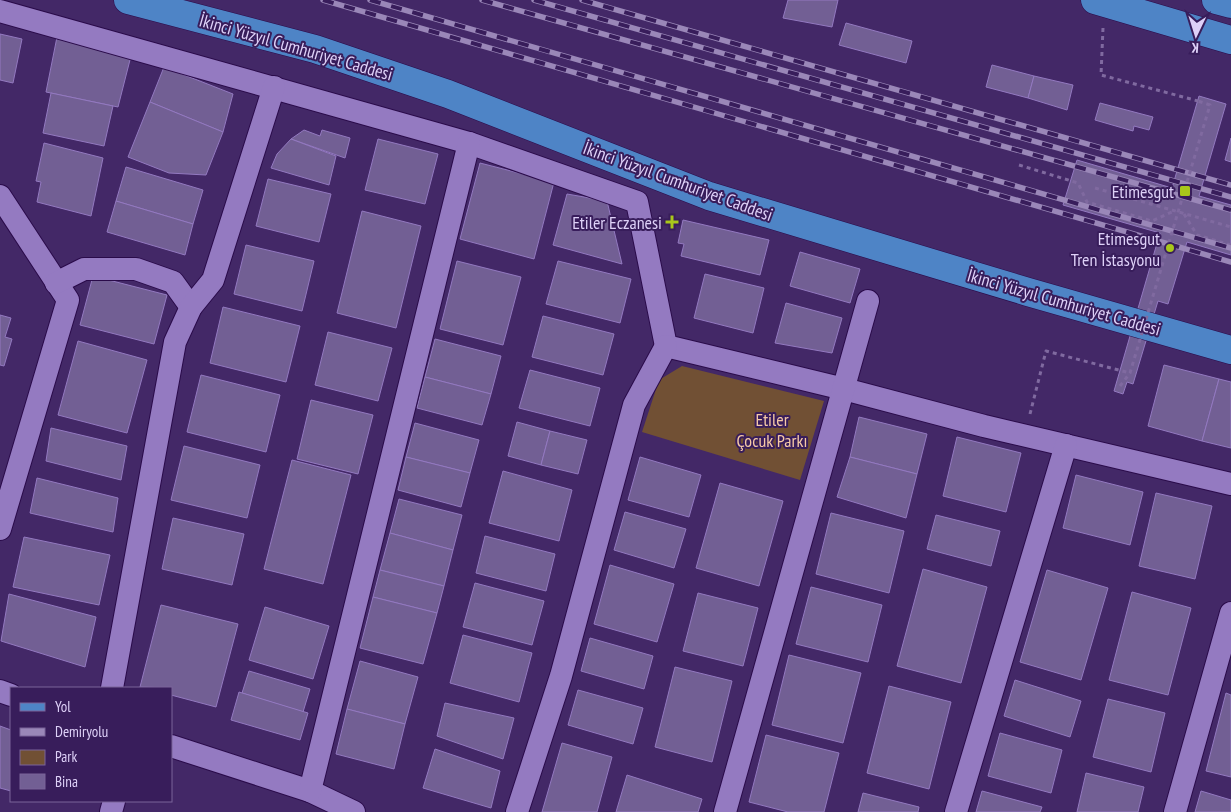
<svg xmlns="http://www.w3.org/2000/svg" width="1231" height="812" font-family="'PT Sans Narrow',sans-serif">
  <rect width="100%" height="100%" fill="#432867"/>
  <!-- green -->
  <polygon fill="#715034" points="682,366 824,401 800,480 642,432 659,380"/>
  <!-- building -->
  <g fill="#725f94" stroke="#9379c0">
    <polygon points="788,0 838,0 832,27 783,18"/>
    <polygon points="846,23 912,41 906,63 839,45"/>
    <polygon points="58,32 132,52 118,107 46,92"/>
    <polygon points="0,34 22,39 13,83 0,80"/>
    <polygon points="992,65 1034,76 1028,98 986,87"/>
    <polygon points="164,67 233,94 223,132 150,102"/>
    <polygon points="1034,76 1073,85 1067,110 1028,98"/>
    <polygon points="51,93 113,106 104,146 43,133"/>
    <polygon points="1199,96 1226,104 1199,196 1231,205 1231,255 1187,242 1168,304 1158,301 1133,384 1127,382 1123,394 1114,391 1160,233 1063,205 1077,160 1172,188"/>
    <polygon points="150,102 223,132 206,175 169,173 128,157"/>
    <polygon points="1100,103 1153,117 1149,130 1134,126 1133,131 1095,120"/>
    <polygon points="304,130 320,136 322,130 350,138 345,158 291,139"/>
    <polygon points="1231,138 1231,162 1225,160"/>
    <polygon points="291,139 336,156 329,185 271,168 277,154"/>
    <polygon points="378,139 438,154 425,204 365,190"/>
    <polygon points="44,143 103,158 91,216 37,202 41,182 36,181"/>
    <polygon points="480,163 554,182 534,259 460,239"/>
    <polygon points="126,167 203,190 193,224 116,201"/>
    <polygon points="268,179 331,194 319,242 256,226"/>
    <polygon points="567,194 607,201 622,264 553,245"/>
    <polygon points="116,201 193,224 185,255 107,232"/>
    <polygon points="362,211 421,226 396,328 337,313"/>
    <polygon points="683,220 769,240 760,275 681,256 684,244 678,243"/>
    <polygon points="246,245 314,261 302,311 234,294"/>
    <polygon points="800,252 860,269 850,303 790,286"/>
    <polygon points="457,261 521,277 503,345 440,329"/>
    <polygon points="558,261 631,279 620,323 546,304"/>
    <polygon points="705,274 764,288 753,333 694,318"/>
    <polygon points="93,276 167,295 154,344 80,325"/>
    <polygon points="786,303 842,318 832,353 775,343"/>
    <polygon points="223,307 300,326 286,382 210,363"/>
    <polygon points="0,315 11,318 5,337 12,339 4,366 0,365"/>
    <polygon points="543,316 614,334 603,375 532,357"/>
    <polygon points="328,332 392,348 378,401 315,385"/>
    <polygon points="435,339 501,356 491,394 425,377"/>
    <polygon points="78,341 147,360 127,433 58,415"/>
    <polygon points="1164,365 1219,379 1202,441 1148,426"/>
    <polygon points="530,370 600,388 590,426 519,408"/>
    <polygon points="201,375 280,395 266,452 187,432"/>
    <polygon points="425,377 491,394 482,425 417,408"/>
    <polygon points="1219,379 1231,382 1231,448 1202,441"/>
    <polygon points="311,400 373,415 358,474 297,459"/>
    <polygon points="859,417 927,434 917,474 850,457"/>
    <polygon points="517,422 550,431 541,465 508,456"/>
    <polygon points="415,423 479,440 470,473 406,457"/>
    <polygon points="51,428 127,446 121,480 46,461"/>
    <polygon points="550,431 587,440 578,474 541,465"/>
    <polygon points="957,437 1021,453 1006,512 943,496"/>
    <polygon points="184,446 260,465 247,518 171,500"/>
    <polygon points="406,457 470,473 461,507 398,490"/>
    <polygon points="640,457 701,475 689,517 628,500"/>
    <polygon points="850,457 917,474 906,518 837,497"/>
    <polygon points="292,460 351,475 323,584 264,569"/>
    <polygon points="503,471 572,490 559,541 489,523"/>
    <polygon points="1076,475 1143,492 1130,545 1063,528"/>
    <polygon points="37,478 118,498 113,532 30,513"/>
    <polygon points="720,483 783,501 759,586 696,568"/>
    <polygon points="1156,493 1212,506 1195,579 1139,566"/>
    <polygon points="399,499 462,515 453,550 390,533"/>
    <polygon points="625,512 686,529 674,568 614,550"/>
    <polygon points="831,513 904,531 889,593 816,574"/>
    <polygon points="936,515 1000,531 991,566 927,549"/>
    <polygon points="173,518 244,534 232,585 162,569"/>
    <polygon points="390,533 453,550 444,586 380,570"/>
    <polygon points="485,536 555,554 546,591 476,573"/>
    <polygon points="24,537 110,555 99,605 13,587"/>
    <polygon points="610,565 674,584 657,642 594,624"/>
    <polygon points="923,569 987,587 961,683 897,666"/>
    <polygon points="380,570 444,586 437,613 373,597"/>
    <polygon points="1047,570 1108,588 1081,680 1020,662"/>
    <polygon points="475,583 544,601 532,645 463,627"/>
    <polygon points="811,587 882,605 868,662 796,644"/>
    <polygon points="1132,592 1191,608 1168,695 1109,680"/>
    <polygon points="698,593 758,608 743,666 683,651"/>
    <polygon points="9,594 96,617 85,667 1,641"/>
    <polygon points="373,597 437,613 423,664 360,648"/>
    <polygon points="161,605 238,624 216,707 171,695 171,688 140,687"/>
    <polygon points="265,607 329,626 313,679 249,660"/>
    <polygon points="463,635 532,653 519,702 450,683"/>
    <polygon points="590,638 653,656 644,689 581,671"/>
    <polygon points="789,655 861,673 843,743 772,725"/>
    <polygon points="360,661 418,677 405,724 347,709"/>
    <polygon points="675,667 732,681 712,762 655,747"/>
    <polygon points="249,671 310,689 303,712 242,693"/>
    <polygon points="1015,680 1081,701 1070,737 1004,716"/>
    <polygon points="889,686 951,702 929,789 867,773"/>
    <polygon points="578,690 643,708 633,744 568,725"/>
    <polygon points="239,692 308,713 300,740 231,720"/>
    <polygon points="1226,693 1231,695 1231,777 1206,771"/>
    <polygon points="1108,699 1165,713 1151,772 1093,757"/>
    <polygon points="445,703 514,718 503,759 437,736"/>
    <polygon points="347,709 405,724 394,769 336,754"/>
    <polygon points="0,726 11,730 11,791 0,788"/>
    <polygon points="1000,733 1062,750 1051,793 988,776"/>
    <polygon points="766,735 839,753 824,812 788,812 749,802"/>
    <polygon points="562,743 612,757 597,812 542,812"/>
    <polygon points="435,749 500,771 491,808 423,788"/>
    <polygon points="1086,773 1144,787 1138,812 1077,812"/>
    <polygon points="627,775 702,799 698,812 616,812"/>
    <polygon points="982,791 1042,807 1040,812 976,812"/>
    <polygon points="1201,791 1231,800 1231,812 1195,812"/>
    <polygon points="863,793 919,807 918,812 858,812"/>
  </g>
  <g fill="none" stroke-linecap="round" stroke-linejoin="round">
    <!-- minor casing -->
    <g stroke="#2a0b4a" stroke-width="24">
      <g id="minor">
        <polyline points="0,11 469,143 637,202 666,346 844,389 984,426 1231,484"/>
        <polyline points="0,196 68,300 0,529"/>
        <polyline points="56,283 84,269 136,269 173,282 191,307"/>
        <polyline points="112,688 175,342 191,307 213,280 274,87"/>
        <polyline points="0,691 11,695"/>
        <polyline points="171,746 310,791 354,812"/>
        <polyline points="310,791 469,143"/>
        <polyline points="111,812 114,801"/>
        <polyline points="517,812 561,676 634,405 666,346"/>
        <polyline points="725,812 868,301"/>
        <polyline points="956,812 1066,445"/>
        <polyline points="1175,812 1231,613"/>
      </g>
    </g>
    <!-- major casing -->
    <g stroke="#2a0b4a" stroke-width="29">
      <g id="major">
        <polyline points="128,0 315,49 448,94 709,196 1028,292 1231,350"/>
        <polyline points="1095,0 1231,40"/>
        <polyline points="1216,0 1231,4"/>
      </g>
    </g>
    <!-- path -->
    <g stroke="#806aa0" stroke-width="3" stroke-dasharray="4 4" stroke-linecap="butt">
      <polyline points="1103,28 1101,75 1198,101"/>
      <polyline points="1019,165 1078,183 1087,202 1152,221 1174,211"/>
      <polyline points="1095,188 1231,227"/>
      <polyline points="1184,214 1197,235 1231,245"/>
      <polyline points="1030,414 1046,351 1130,373"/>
    </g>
    <!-- minor -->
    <use href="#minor" stroke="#947ac1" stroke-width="22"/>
    <!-- major -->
    <use href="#major" stroke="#4e84c6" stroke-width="28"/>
    <!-- rail casing -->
    <g stroke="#9a87b8" stroke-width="5.5">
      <g id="rail">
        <polyline points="323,0 1231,262"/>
        <polyline points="370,0 1231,248"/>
        <polyline points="482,0 1231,210"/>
        <polyline points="534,0 1231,197"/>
        <polyline points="582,0 1231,185"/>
      </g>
    </g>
    <!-- rail -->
    <use href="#rail" stroke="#381d5b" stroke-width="4" stroke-dasharray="11" stroke-linecap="butt"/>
    <!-- path-bridge -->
    <polyline stroke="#806aa0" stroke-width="3" stroke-dasharray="4 4" stroke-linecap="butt" points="1120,386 1130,373 1210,105 1198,101"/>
  </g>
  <!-- markers -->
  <g fill="#a9c71b" stroke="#381d5b" stroke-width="2">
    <rect x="1179" y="185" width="12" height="12" rx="2.5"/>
    <path d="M669.5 214.5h5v5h5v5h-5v5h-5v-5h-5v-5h5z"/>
    <circle cx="1170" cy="248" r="5"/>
  </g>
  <g text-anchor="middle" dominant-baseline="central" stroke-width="4" stroke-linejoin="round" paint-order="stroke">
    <!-- street labels -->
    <g font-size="18" fill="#ded1f8" stroke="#381d5b">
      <text transform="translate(296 47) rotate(16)">İkinci Yüzyıl Cumhuriyet Caddesi</text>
      <text transform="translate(678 181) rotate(20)">İkinci Yüzyıl Cumhuriyet Caddesi</text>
      <text transform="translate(1064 302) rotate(16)">İkinci Yüzyıl Cumhuriyet Caddesi</text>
    </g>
    <!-- poi labels -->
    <g font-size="18" fill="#ded1f8" stroke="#381d5b" text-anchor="end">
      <text x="1174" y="191">Etimesgut</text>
      <text x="662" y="222">Etiler Eczanesi</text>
      <text x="1160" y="238">Etimesgut<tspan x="1160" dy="21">Tren İstasyonu</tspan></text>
    </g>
    <!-- park labels -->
    <g font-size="18" fill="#f6caa6" stroke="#381d5b">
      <text x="772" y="419">Etiler<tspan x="772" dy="21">Çocuk Parkı</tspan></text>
    </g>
  </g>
  <!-- legend -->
  <rect x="10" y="687" width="162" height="115" fill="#381d5b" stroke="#7a659a"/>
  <rect x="20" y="703" width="25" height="8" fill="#4e84c6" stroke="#7a659a"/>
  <text x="55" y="712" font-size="15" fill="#ded1f8">Yol</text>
  <rect x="20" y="728" width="25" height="8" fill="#9a87b8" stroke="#7a659a"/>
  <text x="55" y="737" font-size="15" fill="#ded1f8">Demiryolu</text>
  <rect x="20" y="750" width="25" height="15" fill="#715034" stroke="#7a659a"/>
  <text x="55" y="762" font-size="15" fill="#ded1f8">Park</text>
  <rect x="20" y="774" width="25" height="15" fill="#725f94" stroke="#7a659a"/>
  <text x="55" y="787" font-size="15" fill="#ded1f8">Bina</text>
  <!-- north arrow -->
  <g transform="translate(1196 35) rotate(184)" stroke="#381d5b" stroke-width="4" paint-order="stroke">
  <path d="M0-4L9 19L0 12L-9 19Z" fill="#ded1f8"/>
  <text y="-8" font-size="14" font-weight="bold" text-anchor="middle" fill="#ded1f8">K</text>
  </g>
</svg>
